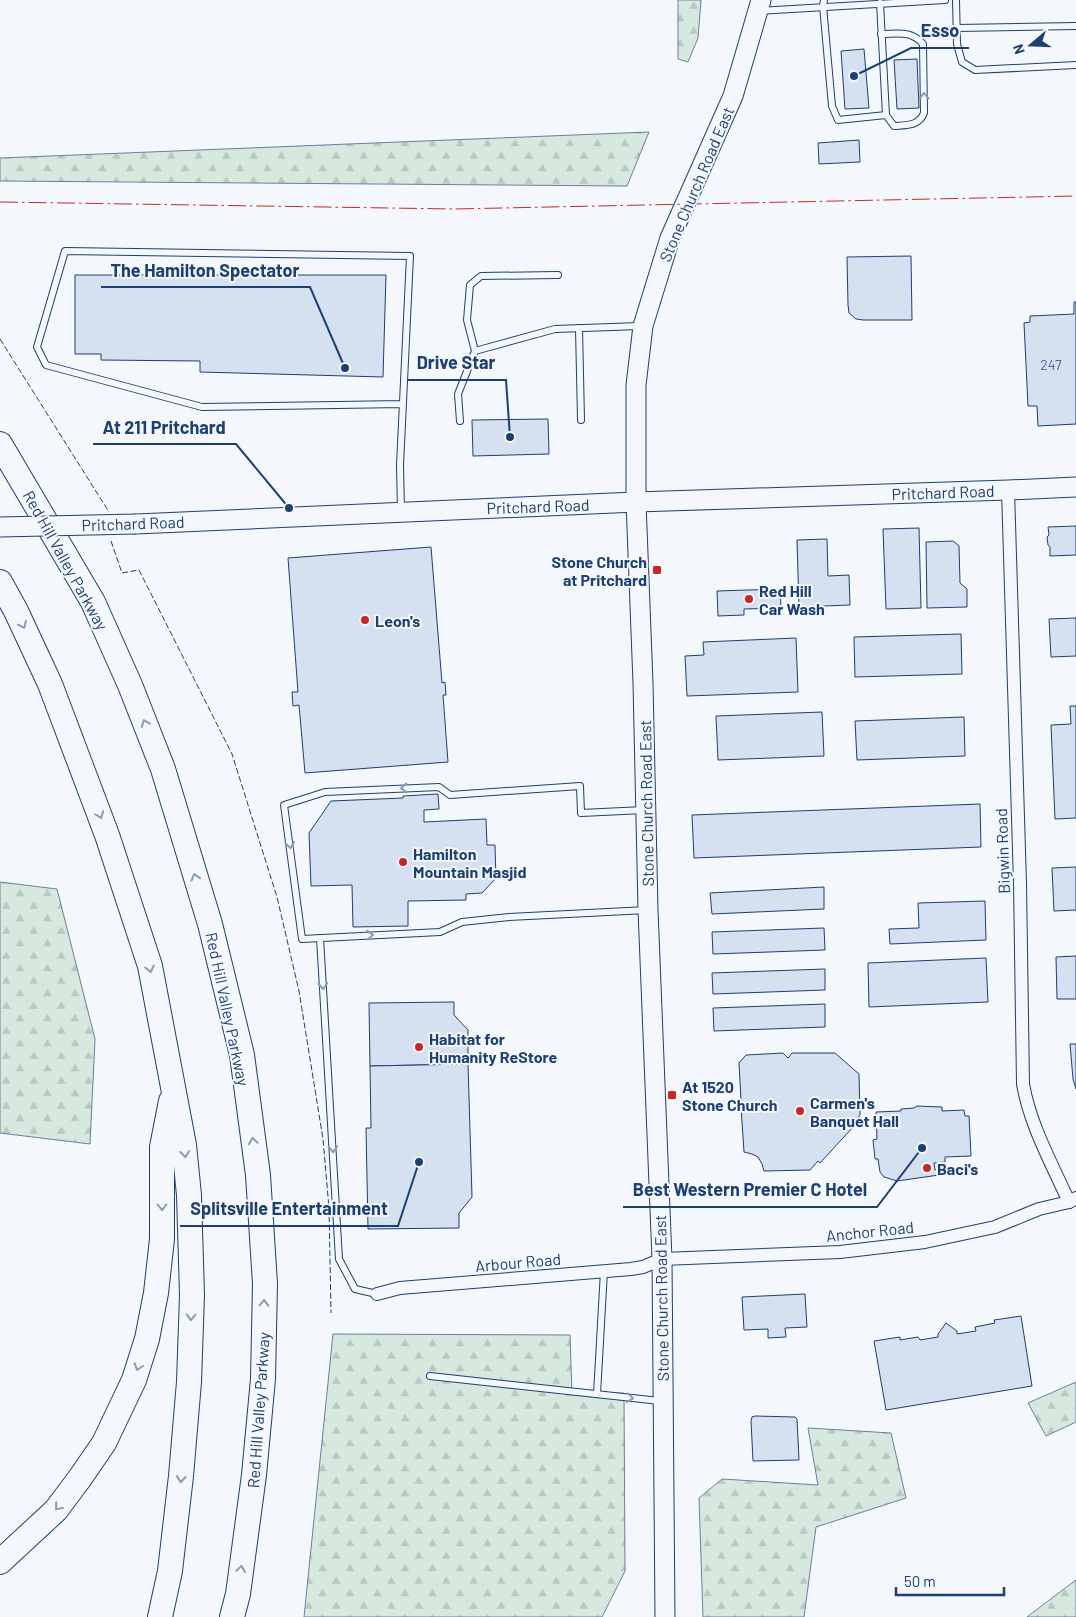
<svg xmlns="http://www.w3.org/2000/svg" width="1076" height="1617" font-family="Barlow,sans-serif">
  <defs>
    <pattern id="forest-firs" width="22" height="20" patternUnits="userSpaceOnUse" patternTransform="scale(1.25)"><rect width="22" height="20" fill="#d7e8df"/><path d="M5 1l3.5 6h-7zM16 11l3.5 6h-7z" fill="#b8c8c3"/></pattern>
  </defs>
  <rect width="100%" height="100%" fill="#f4f7fb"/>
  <!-- forest -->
  <g fill="url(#forest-firs)" stroke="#687fa3">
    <polygon points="678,0 701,0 698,38 688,62 678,59"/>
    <polygon points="649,132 627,186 0,181 0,158"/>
    <polygon points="0,882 57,889 95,1039 90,1144 0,1133"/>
    <polygon points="333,1334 570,1335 572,1394 624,1393 625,1571 602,1617 304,1617"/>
    <polygon points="1076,1382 1076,1422 1046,1436 1028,1403"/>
    <polygon points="808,1428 891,1433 906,1498 816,1527 804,1617 703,1617 699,1498 722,1479 818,1485"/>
    <polygon points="1076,1580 1076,1617 1027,1617"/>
  </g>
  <!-- building -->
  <g fill="#d5e0f0" stroke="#1d3f73">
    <polygon points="864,49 869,108 845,109 841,51"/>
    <polygon points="917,59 919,108 897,109 894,60"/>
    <polygon points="859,140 860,162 819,164 818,143"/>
    <polygon points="911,256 912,320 863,320 856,319 849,313 848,305 847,257"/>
    <polygon points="75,275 386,275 383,377 200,372 200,361 101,360 101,354 75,354"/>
    <polygon points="1074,302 1076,302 1076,424 1038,426 1037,406 1028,406 1024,323 1030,322 1030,316 1074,314"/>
    <polygon points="548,419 549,454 473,456 472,420"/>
    <polygon points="1076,526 1076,555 1050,556 1050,547 1048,545 1047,537 1049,535 1048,527"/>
    <polygon points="919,528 921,608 886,609 883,529"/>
    <polygon points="827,539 828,576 849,575 850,605 799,607 797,540"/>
    <polygon points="953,541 959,546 960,583 967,589 967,607 927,608 926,542"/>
    <polygon points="431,547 442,683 445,682 446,695 443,695 448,762 305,773 299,705 293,706 292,692 298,692 288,558"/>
    <polygon points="780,589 781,608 744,609 744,615 718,616 717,591"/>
    <polygon points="1076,618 1076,656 1051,657 1049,619"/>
    <polygon points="961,634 962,674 855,677 854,637"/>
    <polygon points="796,638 798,692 687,696 685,656 704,655 703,642"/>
    <polygon points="1070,706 1076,706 1076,818 1055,819 1051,725 1071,724"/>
    <polygon points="822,712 824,756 718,760 716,716"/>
    <polygon points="964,717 965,756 857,760 855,721"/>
    <polygon points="438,794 439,809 424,810 424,822 486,819 487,845 495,845 496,878 482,893 466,894 466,900 408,901 408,926 353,927 352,885 311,886 309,833 331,801 403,798 403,796"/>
    <polygon points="980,804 981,847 694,858 692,815"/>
    <polygon points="1076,867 1076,910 1054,911 1052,868"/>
    <polygon points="824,887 824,909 712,914 710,893"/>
    <polygon points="985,901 986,940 890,944 889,929 919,928 918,903"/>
    <polygon points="824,928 825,950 713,954 712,932"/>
    <polygon points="1076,956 1076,999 1057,999 1056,957"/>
    <polygon points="986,958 988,1002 869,1007 868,963"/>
    <polygon points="825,969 825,990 713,994 712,973"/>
    <polygon points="454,1002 454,1015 468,1030 468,1064 370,1066 369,1003"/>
    <polygon points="825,1004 825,1027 714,1031 713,1008"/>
    <polygon points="1070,1044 1076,1044 1076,1089 1073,1079"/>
    <polygon points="783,1053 788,1058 792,1053 835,1053 859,1074 860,1115 852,1124 854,1126 820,1163 818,1161 810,1170 764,1171 762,1164 758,1157 752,1154 744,1152 741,1107 745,1104 741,1100 739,1063 746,1055"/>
    <polygon points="468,1064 472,1197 459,1213 459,1228 368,1229 366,1128 371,1128 370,1066"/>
    <polygon points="917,1106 942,1107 942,1111 964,1110 965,1116 969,1116 971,1156 945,1157 945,1162 934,1163 935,1170 945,1169 946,1174 897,1181 884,1177 880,1172 878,1159 875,1159 873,1140 877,1139 876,1112 901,1111 901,1109 914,1108"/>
    <polygon points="805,1294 807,1327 785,1328 786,1337 768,1338 768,1329 744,1330 742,1297"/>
    <polygon points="1021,1316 1032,1386 886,1410 874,1341 900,1337 900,1340 918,1337 920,1340 938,1337 938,1334 946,1323 957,1331 957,1334 976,1331 975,1327 995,1323 994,1320"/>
    <polygon points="755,1416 795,1417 797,1419 799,1460 753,1461 751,1421 752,1417"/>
  </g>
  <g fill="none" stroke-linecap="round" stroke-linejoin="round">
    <!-- service casing -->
    <g stroke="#1d3f73" stroke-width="8">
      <g id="service">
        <polyline points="824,0 823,6 832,106 838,120 886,115 880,3"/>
        <polyline points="956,0 957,44 962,62 975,70 1076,65"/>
        <polyline points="759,11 945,0"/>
        <polyline points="956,28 1076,26"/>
        <path d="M881 34C898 34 911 30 923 44L924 113C919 126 907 125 894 126L886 115"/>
        <polyline points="579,328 581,420"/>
        <polyline points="475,351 467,320 470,285 481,276 558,275"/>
        <polyline points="460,421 458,394 475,351 555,329 640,326"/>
        <polyline points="401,511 400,465 410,256 65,251 37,347 46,365 202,407 403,404"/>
        <polyline points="644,810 581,813 580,786 450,795 439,787 325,792 284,805 302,939 440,932 462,922 509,917 647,910"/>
        <polyline points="320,938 339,1259 355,1289 377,1294"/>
        <polyline points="430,1376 660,1401"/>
        <polyline points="597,1394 604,1271"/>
      </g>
    </g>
    <!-- minor casing -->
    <g stroke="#1d3f73" stroke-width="14">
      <g id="minor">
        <path d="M1008 490 1020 883 1023 1084C1030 1125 1052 1164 1069 1202"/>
        <polyline points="377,1294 400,1288 631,1269 643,1267 662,1259 840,1252 925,1242 995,1227 1039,1209 1069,1202 1076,1198"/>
      </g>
    </g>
    <!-- secondary casing -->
    <g stroke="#1d3f73" stroke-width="21">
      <g id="secondary">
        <polyline points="136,524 636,502 1008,490 1076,487"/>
        <polyline points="665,1617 662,1259 648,910 643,683 636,502 636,385 643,326 670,238 733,96 761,0"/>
      </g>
    </g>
    <!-- motorway casing -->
    <g stroke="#1d3f73" stroke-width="26">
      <g id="motorway">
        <polyline points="0,444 93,602 130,685 163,769 210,924 242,1055 258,1175 265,1284 263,1379 254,1475 238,1594 232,1617"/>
        <polyline points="0,582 16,611 50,684 107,835 150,966 184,1145 189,1195 192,1295 189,1382 181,1476 170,1571 160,1617"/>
        <polyline points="0,1562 56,1510 80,1478 104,1443 134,1380 147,1339 156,1293 162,1239 162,1147 171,1101"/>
      </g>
    </g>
    <!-- service -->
    <use href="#service" stroke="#f4f7fb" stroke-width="6"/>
    <!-- minor -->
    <use href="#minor" stroke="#f4f7fb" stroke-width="12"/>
    <!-- secondary -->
    <use href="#secondary" stroke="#f4f7fb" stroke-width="19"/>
    <!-- motorway -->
    <use href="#motorway" stroke="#f4f7fb" stroke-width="24"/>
    <!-- secondary-bridge casing -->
    <g stroke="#1d3f73" stroke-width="21" stroke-linecap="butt">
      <polyline id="secondary-bridge" points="0,527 136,524"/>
    </g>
    <!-- secondary-bridge -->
    <use href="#secondary-bridge" stroke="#f4f7fb" stroke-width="19"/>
    <!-- fence -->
    <g stroke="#1d3f73" stroke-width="1" stroke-dasharray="6 2.5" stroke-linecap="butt">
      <polyline points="0,339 109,512"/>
      <polyline points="111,541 122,573 139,570 232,754 277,897 299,991 323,1139 329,1208 331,1313"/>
    </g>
    <!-- power -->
    <polyline stroke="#c62828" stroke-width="1" stroke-dasharray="18 4 2.5 4" stroke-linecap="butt" points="0,202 454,209 1076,196"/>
  </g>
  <!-- one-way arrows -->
  <defs><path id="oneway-chevron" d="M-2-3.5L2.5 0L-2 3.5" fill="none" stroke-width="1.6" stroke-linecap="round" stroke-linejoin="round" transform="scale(1.25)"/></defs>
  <g stroke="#889bb7">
    <use href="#oneway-chevron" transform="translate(924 96) rotate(-91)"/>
    <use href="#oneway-chevron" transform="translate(23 625) rotate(65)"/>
    <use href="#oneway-chevron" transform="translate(145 723) rotate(-111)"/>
    <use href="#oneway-chevron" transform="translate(404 788) rotate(177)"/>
    <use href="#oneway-chevron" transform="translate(100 815) rotate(69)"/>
    <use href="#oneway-chevron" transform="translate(290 845) rotate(82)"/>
    <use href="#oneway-chevron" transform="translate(195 877) rotate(-107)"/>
    <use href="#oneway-chevron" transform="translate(370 935) rotate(-3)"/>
    <use href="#oneway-chevron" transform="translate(150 969) rotate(77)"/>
    <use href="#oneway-chevron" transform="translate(323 986) rotate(87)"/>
    <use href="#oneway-chevron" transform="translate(253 1141) rotate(-98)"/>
    <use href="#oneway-chevron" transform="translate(333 1149) rotate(87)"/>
    <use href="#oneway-chevron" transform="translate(185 1154) rotate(84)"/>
    <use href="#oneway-chevron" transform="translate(162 1207) rotate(90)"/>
    <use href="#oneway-chevron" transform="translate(264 1303) rotate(-89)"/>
    <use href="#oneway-chevron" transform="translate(191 1317) rotate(92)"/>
    <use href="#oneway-chevron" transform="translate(138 1367) rotate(108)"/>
    <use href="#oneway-chevron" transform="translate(630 1398) rotate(7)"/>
    <use href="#oneway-chevron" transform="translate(181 1479) rotate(96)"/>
    <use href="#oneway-chevron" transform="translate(58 1507) rotate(130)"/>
    <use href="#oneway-chevron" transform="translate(241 1569) rotate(-82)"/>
  </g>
  <!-- markers -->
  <g fill="#c62828" stroke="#f4f7fb" stroke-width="2">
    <rect x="652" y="565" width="10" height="10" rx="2.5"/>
    <circle cx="749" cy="599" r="5"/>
    <circle cx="365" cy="620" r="5"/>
    <circle cx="403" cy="862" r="5"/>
    <circle cx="419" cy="1047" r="5"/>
    <rect x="667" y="1090" width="10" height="10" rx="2.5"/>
    <circle cx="800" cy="1111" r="5"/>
    <circle cx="927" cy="1168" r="5"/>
  </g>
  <g text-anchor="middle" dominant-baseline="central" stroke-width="4" stroke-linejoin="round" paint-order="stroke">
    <!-- number labels -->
    <g font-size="14" fill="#4b6792">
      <text x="1051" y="364">247</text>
    </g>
    <!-- street labels -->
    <g font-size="16" fill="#1d3f73" stroke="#f4f7fb">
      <text transform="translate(696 184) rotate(-67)">Stone Church Road East</text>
      <text transform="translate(943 492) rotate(-2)">Pritchard Road</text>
      <text transform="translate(538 506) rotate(-2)">Pritchard Road</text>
      <text transform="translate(133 523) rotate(-2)">Pritchard Road</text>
      <text transform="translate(66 560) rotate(61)">Red Hill Valley Parkway</text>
      <text transform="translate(646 803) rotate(-91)">Stone Church Road East</text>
      <text transform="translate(1002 851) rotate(-92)">Bigwin Road</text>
      <text transform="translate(228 1009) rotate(78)">Red Hill Valley Parkway</text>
      <text transform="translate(870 1231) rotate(-6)">Anchor Road</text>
      <text transform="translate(518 1262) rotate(-5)">Arbour Road</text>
      <text transform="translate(661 1298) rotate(-91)">Stone Church Road East</text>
      <text transform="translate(258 1410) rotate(-86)">Red Hill Valley Parkway</text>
    </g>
    <!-- poi labels -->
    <g font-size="16" font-weight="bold" fill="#1d3f73" stroke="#f4f7fb" text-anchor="start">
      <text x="647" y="561" text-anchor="end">Stone Church<tspan x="647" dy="18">at Pritchard</tspan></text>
      <text x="759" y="590">Red Hill<tspan x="759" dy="18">Car Wash</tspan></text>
      <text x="375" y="620">Leon's</text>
      <text x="413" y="853">Hamilton<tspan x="413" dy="18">Mountain Masjid</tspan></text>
      <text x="429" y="1038">Habitat for<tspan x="429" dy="18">Humanity ReStore</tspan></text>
      <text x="682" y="1086">At 1520<tspan x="682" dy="18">Stone Church</tspan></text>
      <text x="810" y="1102">Carmen's<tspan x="810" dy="18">Banquet Hall</tspan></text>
      <text x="937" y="1168">Baci's</text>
    </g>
  </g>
  <!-- callouts -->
  <path fill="none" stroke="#1d3f73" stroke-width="2" d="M854 76L911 48H969M345 368L310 287H101M510 437L506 380H407M289 508L236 444H93M922 1148L877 1207H623M419 1162L398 1226H180"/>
  <g fill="#1d3f73" stroke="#f4f7fb" stroke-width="2">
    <circle cx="854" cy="76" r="5"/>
    <circle cx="345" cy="368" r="5"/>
    <circle cx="510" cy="437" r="5"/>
    <circle cx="289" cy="508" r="5"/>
    <circle cx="922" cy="1148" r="5"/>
    <circle cx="419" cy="1162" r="5"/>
  </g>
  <g font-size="18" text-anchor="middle" font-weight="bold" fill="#1d3f73" stroke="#f4f7fb" stroke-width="4" stroke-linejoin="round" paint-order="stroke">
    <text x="940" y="37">Esso</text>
    <text x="205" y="277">The Hamilton Spectator</text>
    <text x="456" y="369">Drive Star</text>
    <text x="164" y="434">At 211 Pritchard</text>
    <text x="750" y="1196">Best Western Premier C Hotel</text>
    <text x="289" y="1215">Splitsville Entertainment</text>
  </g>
  <!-- north arrow -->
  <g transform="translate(1031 45) rotate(251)" stroke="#f4f7fb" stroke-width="4" paint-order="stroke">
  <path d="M0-4L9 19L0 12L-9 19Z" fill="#1d3f73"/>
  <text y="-8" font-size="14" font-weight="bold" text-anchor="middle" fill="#1d3f73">N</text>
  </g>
  <!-- scale -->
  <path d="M896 1587v8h108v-8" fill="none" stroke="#1d3f73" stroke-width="2.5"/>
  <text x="904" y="1587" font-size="15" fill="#1d3f73" stroke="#f4f7fb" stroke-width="4" paint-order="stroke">50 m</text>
</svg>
